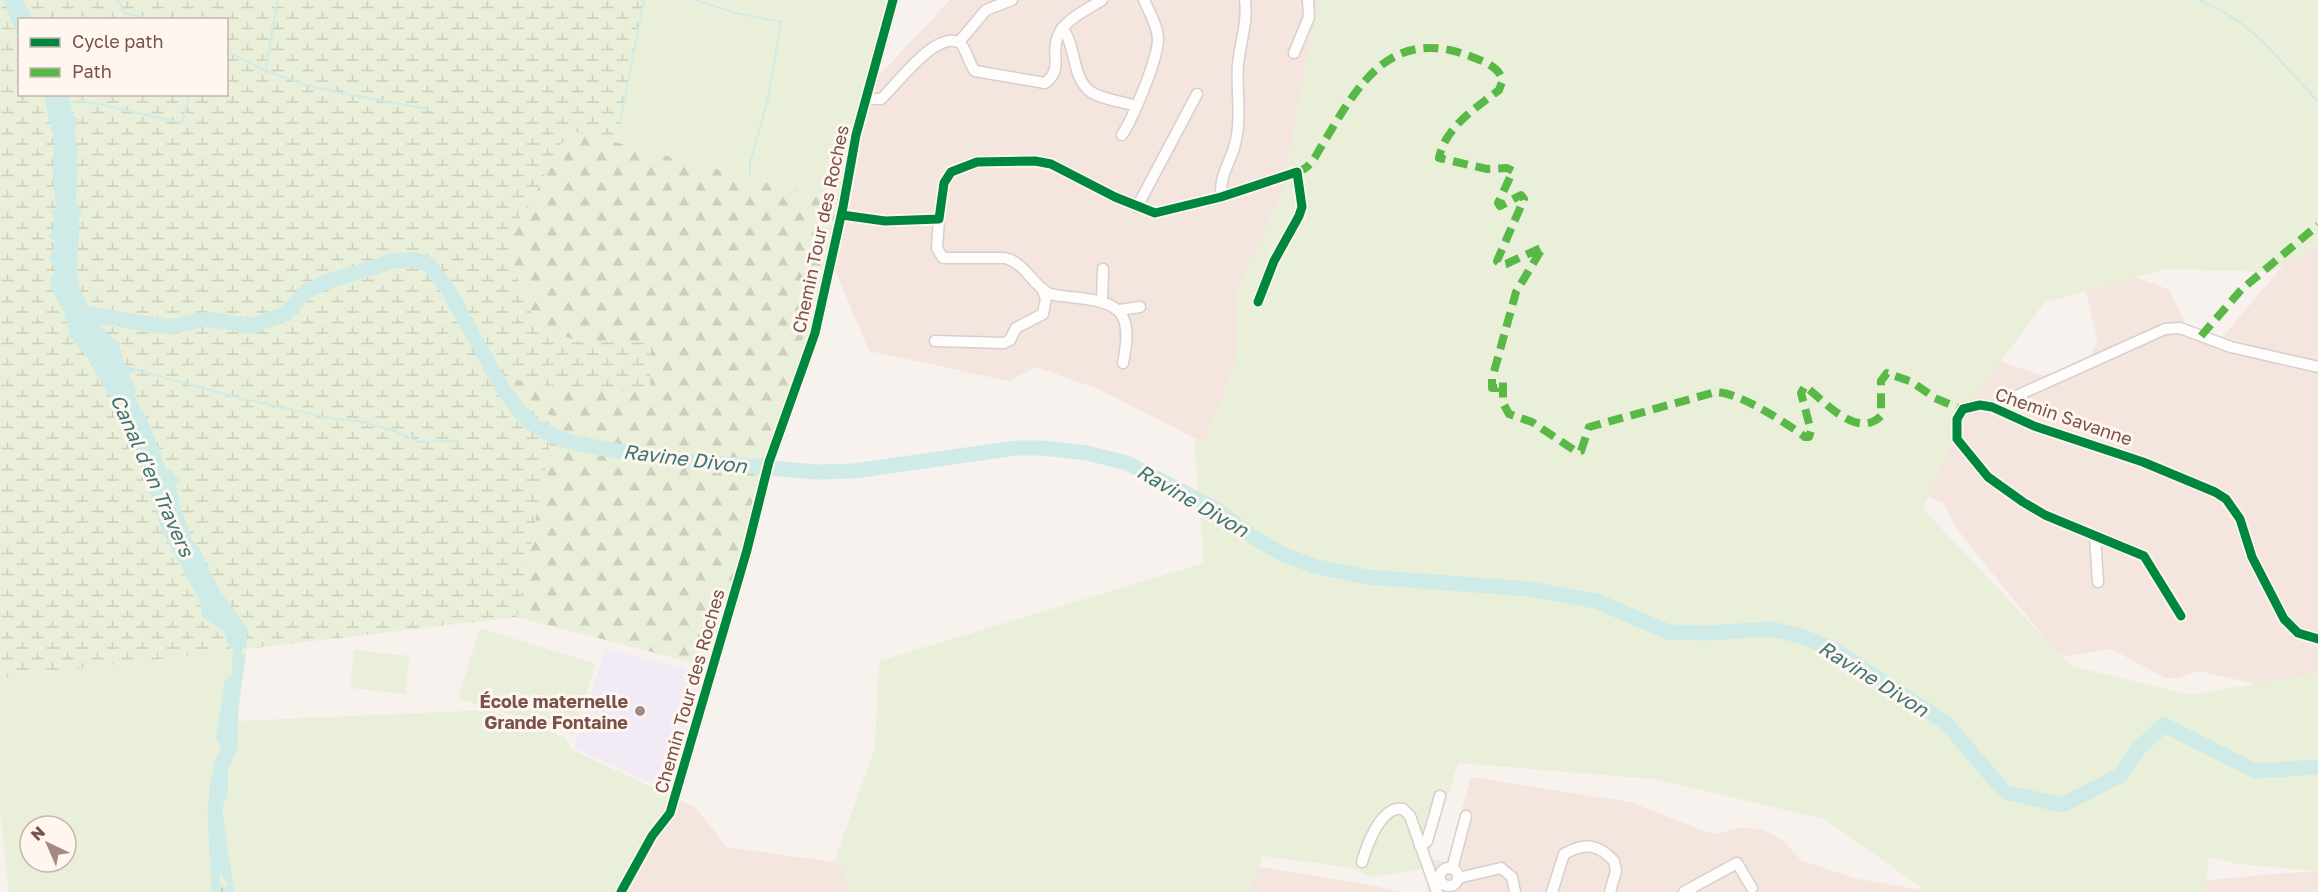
<svg xmlns="http://www.w3.org/2000/svg" width="2318" height="892" font-family="'Golos Text',sans-serif">
  <defs>
    <pattern id="forest-firs" width="22" height="20" patternUnits="userSpaceOnUse" patternTransform="scale(1.5)"><rect width="22" height="20" fill="#e9efd8"/><path d="M5 1l3.5 6h-7zM16 11l3.5 6h-7z" fill="#cbcfbb"/></pattern>
    <pattern id="wetland-marsh" width="20" height="14" patternUnits="userSpaceOnUse" patternTransform="scale(1.5)"><rect width="20" height="14" fill="#e9efd8"/><path d="M1 5h8M5 5V1M11 12h8M15 12V8" fill="none" stroke="#cbcfbb"/></pattern>
  </defs>
  <rect width="100%" height="100%" fill="#f8f2ee"/>
  <!-- residential -->
  <g fill="#f4e6de">
    <polygon points="950,0 1318,0 1282,195 1238,288 1236,362 1204,443 1098,389 1036,367 1009,381 869,351 829,256 871,84"/>
    <polygon points="2318,224 2318,682 2270,687 2198,671 2179,678 2165,678 2111,649 2066,656 2056,652 1956,528 1944,503 1910,490 1948,345 2055,379 2089,364 2097,339 2077,255 2170,290 2185,324 2220,340"/>
    <polygon points="1471,777 1630,802 1713,834 1745,827 1764,830 1783,841 1801,860 1853,878 1917,889 1956,892 1426,892 1433,860 1447,862"/>
    <polygon points="669,795 695,807 727,847 834,862 843,868 850,892 616,892"/>
    <polygon points="1232,862 1375,886 1400,892 1222,892"/>
    <polygon points="2318,871 2318,892 2084,892 2273,874"/>
  </g>
  <!-- education -->
  <polygon fill="#f2ebf5" points="605,648 706,674 671,793 574,748"/>
  <!-- green -->
  <g fill="#e9efd8" fill-rule="evenodd">
    <path d="M0 0H893L815 333 695 663 517 617 246 648 238 721 489 710 564 737 572 750 669 795 616 892H9L0 812ZM20 20H226V94H20ZM30 826H66V862H30Z"/>
    <polygon points="1318,0 2318,0 2318,246 2271,272 2166,269 2044,303 1968,405 1923,509 2071,666 2191,695 2318,673 2318,871 2238,864 2209,857 2204,892 1928,892 1824,819 1654,779 1458,763 1425,868 1372,877 1347,867 1262,856 1250,892 850,892 843,868 834,862 875,748 879,661 1204,563 1194,439 1204,443 1236,362 1238,288 1282,195"/>
    <polygon points="480,628 596,664 574,734 458,698"/>
    <polygon points="354,650 410,656 405,694 350,688"/>
  </g>
  <!-- forest -->
  <g fill="url(#forest-firs)">
    <polygon points="573,131 842,202 715,643 695,663 517,617 555,418 525,405 493,375 542,385 650,393 651,342 580,342 536,325 516,274 505,235 530,205 557,149"/>
    <polygon points="229,884 222,892 195,892 210,885"/>
  </g>
  <!-- wetland -->
  <path fill="url(#wetland-marsh)" fill-rule="evenodd" d="M0 0H644L617 142 572 131 557 149 530 205 505 235 516 274 536 325 580 342H651L650 393 542 385 494 376 525 405 555 417 517 617 0 678ZM20 20H226V94H20Z"/>
  <!-- water -->
  <g fill="#ceebe8">
    <polygon points="3,0 23,0 33,19 20,20 19,40"/>
    <path d="M44 95H68L73 116 79 120 74 130 78 148 76 203 82 211 79 218C80 235 77 253 77 270 78 296 99 328 119 343L124 364 136 370 129 373 136 391 134 396 147 418 166 469 173 471V476L181 480 176 483 179 502 192 540 199 547 218 588 248 630 246 648 230 649 224 631 202 617 201 603 162 531 124 414 121 415 95 373 93 364 70 337 65 314 49 285 55 270 49 258 55 241 48 237C55 228 56 219 51 209L57 210C53 185 51 163 55 139 48 128 48 108 44 95Z"/>
    <path d="M246 654 238 708V747L228 771V791L222 809 234 892H222L228 884C219 872 210 862 218 847L212 831 214 761 221 750 216 737 225 680 233 673V657Z"/>
  </g>
  <g fill="none" stroke-linecap="round" stroke-linejoin="round">
    <!-- stream -->
    <g stroke="#ceebe8" stroke-width="2">
      <polyline points="116,0 121,3 124,13 155,20"/>
      <polyline points="695,0 736,13 781,22 767,103 750,163 750,175"/>
      <path d="M2199 0C2255 22 2278 61 2318 101"/>
      <path d="M226 50C291 90 355 95 428 109"/>
      <polyline points="265,72 278,0"/>
      <polyline points="70,102 84,101 182,123 189,94"/>
      <polyline points="621,118 644,0"/>
      <polyline points="133,369 239,398 334,419 358,421 395,431 419,442 459,441"/>
    </g>
    <!-- canal -->
    <g stroke="#ceebe8" stroke-width="9">
      <polyline points="234,637 238,650 236,667"/>
      <polyline points="215,778 212,814 216,892"/>
    </g>
    <!-- river -->
    <polyline stroke="#ceebe8" stroke-width="15" points="72,311 160,326 176,326 207,319 250,326 285,314 308,290 327,282 392,261 417,260 429,265 446,286 500,384 518,410 533,424 552,436 578,444 663,459 817,472 854,471 1016,448 1043,448 1087,453 1127,463 1216,509 1253,537 1284,555 1318,567 1367,577 1529,589 1596,601 1668,632 1706,633 1771,629 1801,636 1835,650 1946,723 2005,792 2062,805 2121,775 2138,749 2164,725 2255,771 2318,767"/>
    <!-- minor casing -->
    <g stroke="#d8ceca" stroke-width="13">
      <g id="minor">
        <path d="M1062 28C1077 46 1071 78 1091 92 1103 100 1121 101 1136 106"/>
        <polyline points="959,42 986,10 1012,0"/>
        <polyline points="1294,53 1309,17 1308,0"/>
        <path d="M867 99H881C896 86 936 29 960 43 965 46 969 64 975 71L1045 83C1064 69 1050 54 1058 36 1064 20 1088 9 1102 0"/>
        <path d="M1122 135C1133 118 1158 59 1158 39 1158 26 1149 12 1144 0"/>
        <path d="M1221 197C1220 172 1230 165 1235 144 1242 118 1236 91 1238 65 1240 42 1248 23 1245 0"/>
        <polyline points="1137,207 1197,94"/>
        <polyline points="842,215 885,221 939,219 944,183 951,172 977,162 1035,161 1051,164 1115,197 1155,213 1221,197 1297,172 1302,207 1299,216 1274,261 1258,302"/>
        <path d="M939 219 937 248 943 258H1005C1025 263 1031 283 1048 293 1054 296 1063 296 1070 297 1119 302 1134 309 1123 363"/>
        <polyline points="1102,300 1103,269"/>
        <polyline points="1120,310 1140,307"/>
        <polyline points="935,341 1004,343 1010,340 1016,328 1043,314 1046,298 1042,289"/>
        <polyline points="1992,407 2165,329 2180,328 2231,347 2318,367"/>
        <polyline points="2095,537 2098,582"/>
        <polyline points="2181,616 2144,556 2045,515 2023,502 1988,477 1957,439 1957,419 1963,409 1980,405 1992,407 2034,426 2143,462 2215,492 2226,499 2240,519 2252,557 2284,619 2298,633 2318,639"/>
        <polyline points="1420,846 1427,841 1440,796"/>
        <path d="M1362 862C1367 845 1381 805 1403 809L1410 816 1437 892"/>
        <circle cx="1449" cy="877" r="9"/>
        <polyline points="1452,869 1466,816"/>
        <polyline points="1458,878 1501,868 1512,877 1515,892"/>
        <polyline points="621,892 652,836 670,813 747,550 769,462 815,333 843,207 856,135 893,0"/>
        <path d="M1552 892 1564 854C1585 842 1598 844 1614 861L1616 871 1610 892"/>
        <polyline points="1684,892 1737,863 1752,888"/>
      </g>
    </g>
    <!-- minor -->
    <use href="#minor" stroke="#fefdfc" stroke-width="10"/>
    <!-- quiet -->
    <g stroke="#58b947" stroke-width="8" stroke-dasharray="15 8" stroke-linecap="butt">
      <path d="M1297 172C1312 168 1316 154 1324 142 1359 83 1392 25 1472 57 1483 61 1502 68 1502 82L1499 90C1476 108 1445 127 1439 158L1487 169 1507 168 1513 171 1498 203 1500 206 1521 195 1524 199 1497 261 1501 265 1506 264 1543 247 1516 292 1492 379V388H1497L1503 382V403L1509 414 1532 422 1577 452 1581 451 1589 427 1716 392C1738 392 1787 423 1805 437H1809L1811 431 1801 393 1805 386C1823 400 1857 440 1881 416V381L1887 373 1912 382 1935 398 1963 410"/>
      <polyline points="2201,336 2241,290 2318,225"/>
    </g>
    <!-- cycleway casing -->
    <g stroke="#fff6f0" stroke-width="13">
      <g id="cycleway">
        <polyline points="842,215 885,221 939,219 944,183 951,172 977,162 1035,161 1051,164 1115,197 1155,213 1221,197 1297,172 1302,207 1299,216 1274,261 1258,302"/>
        <polyline points="2181,616 2144,556 2045,515 2023,502 1988,477 1957,439 1957,419 1963,409 1980,405 1992,407 2034,426 2143,462 2215,492 2226,499 2240,519 2252,557 2284,619 2298,633 2318,639"/>
        <polyline points="621,892 652,836 670,813 747,550 769,462 815,333 843,207 856,135 893,0"/>
      </g>
    </g>
    <!-- cycleway -->
    <use href="#cycleway" stroke="#00873e" stroke-width="9"/>
  </g>
  <!-- markers -->
  <circle fill="#a58a84" stroke="#fff6f0" stroke-width="2" cx="640" cy="711" r="6"/>
  <g text-anchor="middle" dominant-baseline="central" stroke-width="6" stroke-linejoin="round" paint-order="stroke">
    <!-- street labels -->
    <g font-size="18" fill="#79524b" stroke="#fff6f0">
      <text transform="translate(820 229) rotate(-78)">Chemin Tour des Roches</text>
      <text transform="translate(2064 416) rotate(19)">Chemin Savanne</text>
      <text transform="translate(689 691) rotate(-74)">Chemin Tour des Roches</text>
    </g>
    <!-- poi labels -->
    <g font-size="18" font-weight="bold" fill="#79524b" stroke="#fff6f0" text-anchor="end">
      <text x="628" y="701">École maternelle<tspan x="628" dy="21">Grande Fontaine</tspan></text>
    </g>
    <!-- water labels -->
    <g font-size="20" font-style="italic" fill="#3a7774" stroke="#fff6f0">
      <text transform="translate(685 458) rotate(7)">Ravine Divon</text>
      <text transform="translate(153 475) rotate(66)">Canal d'en Travers</text>
      <text transform="translate(1193 500) rotate(30)">Ravine Divon</text>
      <text transform="translate(1874 678) rotate(32)">Ravine Divon</text>
    </g>
  </g>
  <!-- legend -->
  <rect x="18" y="18" width="210" height="78" fill="#fff6f0" stroke="#c9b4ae" stroke-width="1.5"/>
  <rect x="30" y="38" width="30" height="9" fill="#00873e" stroke="#c9b4ae" stroke-width="1.5"/>
  <text x="72" y="48" font-size="18" fill="#79524b">Cycle path</text>
  <rect x="30" y="68" width="30" height="9" fill="#58b947" stroke="#c9b4ae" stroke-width="1.5"/>
  <text x="72" y="78" font-size="18" fill="#79524b">Path</text>
  <!-- north arrow -->
  <g transform="translate(48 844) rotate(316)"><circle r="28" fill="#fff6f0" stroke="#c9b4ae" stroke-width="1.5"/>
  <path d="M0-4.5L10 22L0 15L-10 22Z" fill="#a58a84"/>
  <text y="-9" font-size="16" font-weight="bold" text-anchor="middle" fill="#79524b">N</text>
  </g>
</svg>
